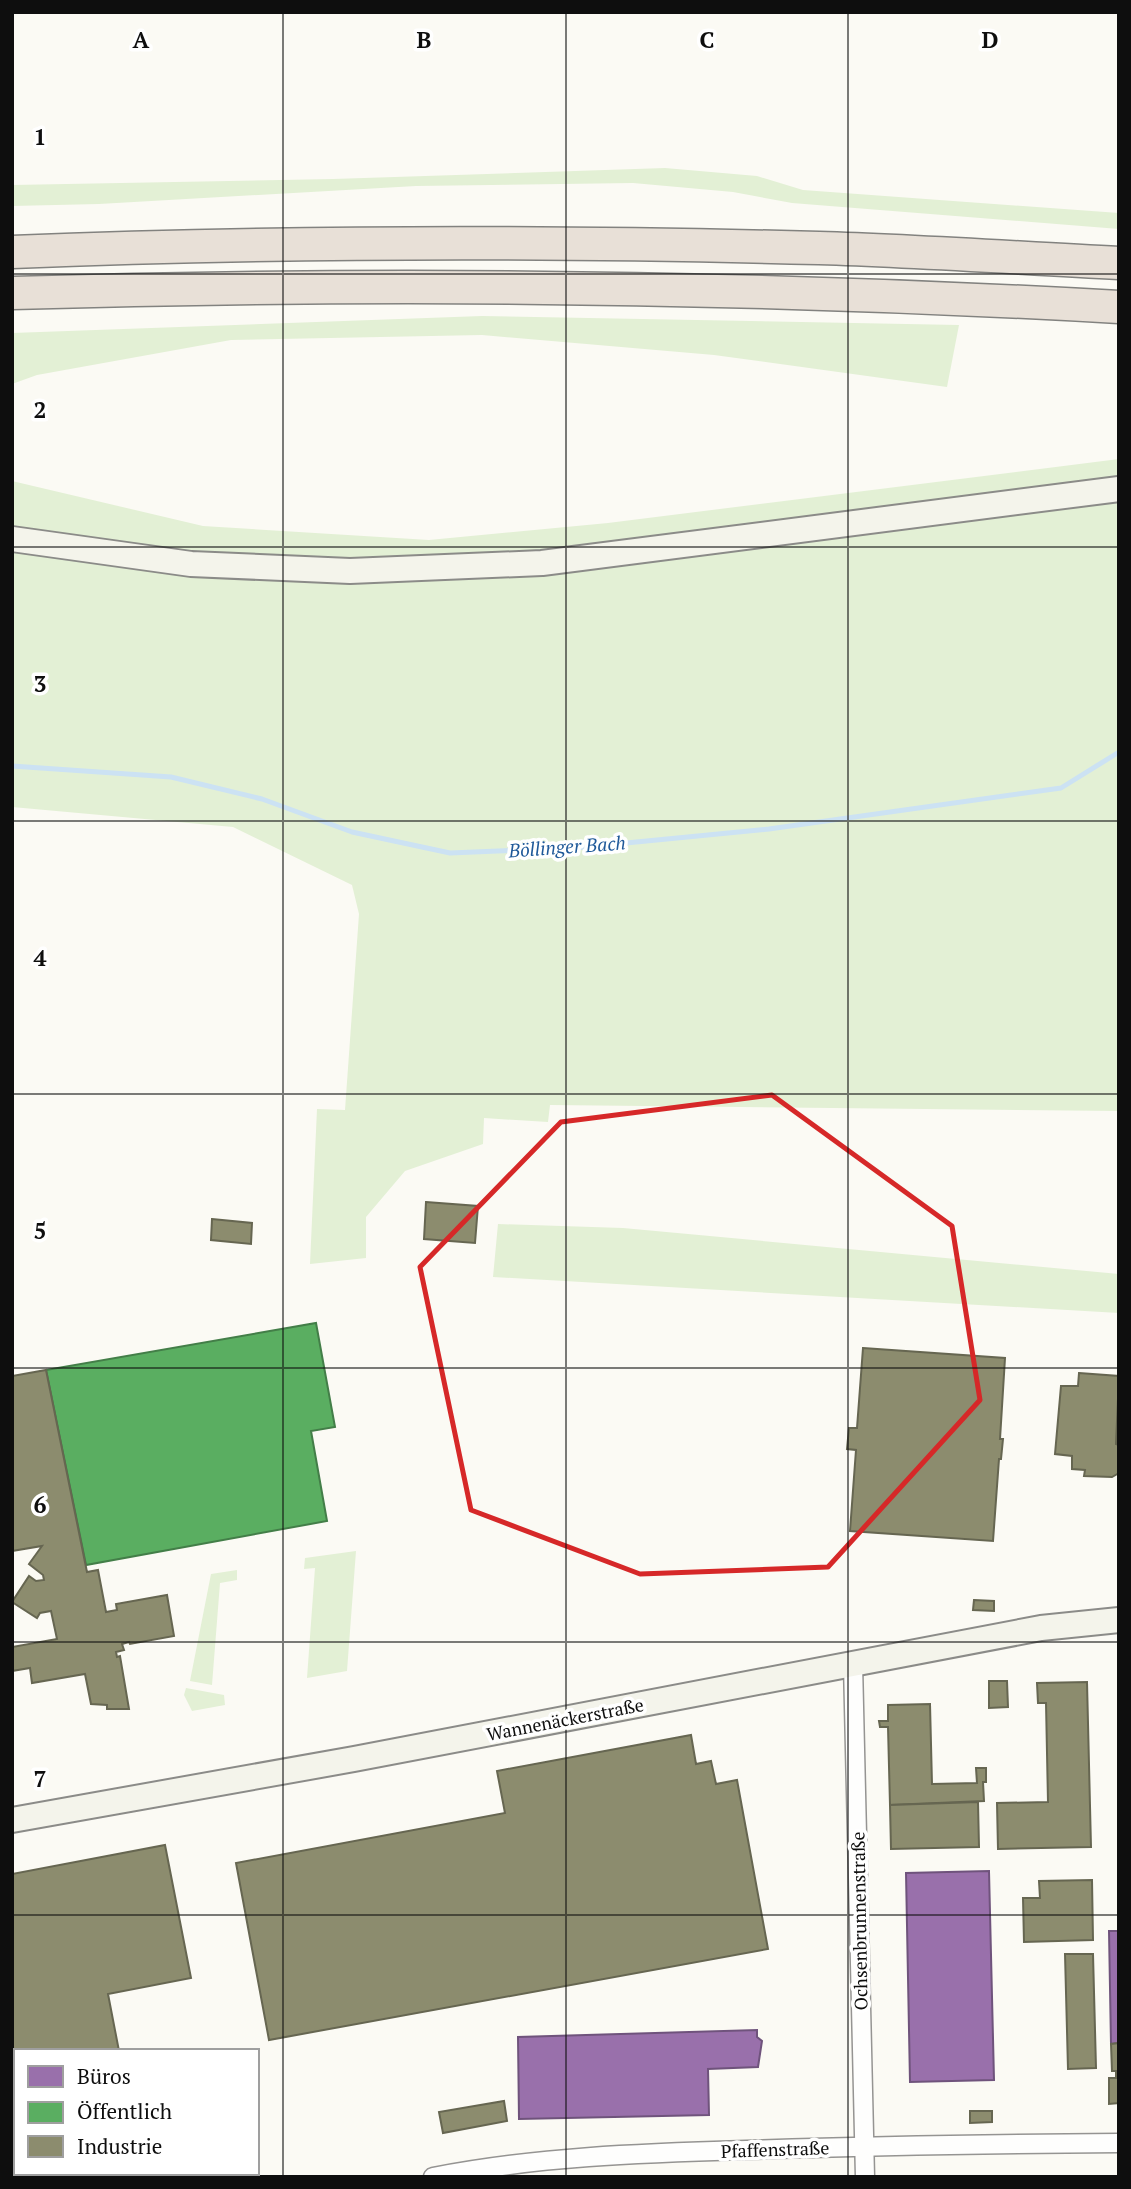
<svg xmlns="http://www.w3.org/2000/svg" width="1131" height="2189" font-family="'PT Serif',serif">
  <rect width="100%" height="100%" fill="#fbfaf4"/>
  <!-- green -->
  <g fill="#e3f0d5">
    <polygon points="665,168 757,176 803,190 1119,213 1119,229 792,203 733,192 633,183 416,186 99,204 12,206 12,185 333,179"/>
    <polygon points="482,316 959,325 947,387 714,355 482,335 231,340 37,375 12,384 12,333"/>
    <polygon points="1119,459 1119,1111 550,1105 548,1122 484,1118 483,1144 405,1171 366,1217 366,1258 310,1264 317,1109 345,1110 359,914 352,885 233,827 12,807 12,481 203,526 429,540 608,523"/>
    <polygon points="498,1224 623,1228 1119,1274 1119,1313 493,1277"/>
    <polygon points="356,1551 347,1671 307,1678 315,1568 304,1569 305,1558"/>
    <polygon points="237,1570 237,1580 220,1583 212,1685 190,1681 211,1574"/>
    <polygon points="186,1688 224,1695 225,1705 192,1711 184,1695"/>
  </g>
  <!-- offices -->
  <g fill="#9970ab" stroke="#6f537c" stroke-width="2">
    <polygon points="989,1871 994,2080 910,2082 906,1873"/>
    <polygon points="1109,1931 1119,1931 1119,2043 1111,2044"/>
    <polygon points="757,2030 757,2037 762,2041 758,2067 708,2069 709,2115 519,2119 518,2037"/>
  </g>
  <!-- public -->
  <polygon fill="#5aae61" stroke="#437e48" stroke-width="2" points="316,1323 335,1427 311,1431 327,1521 86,1565 46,1370"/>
  <!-- industry -->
  <g fill="#8c8c6e" stroke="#666651" stroke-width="2">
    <polygon points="426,1202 478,1206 475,1243 424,1239"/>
    <polygon points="212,1219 252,1223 251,1244 211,1240"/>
    <polygon points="863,1348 1005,1358 1000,1439 1003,1439 1001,1459 999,1459 993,1541 850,1531 856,1450 847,1449 849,1428 857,1428"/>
    <polygon points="46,1370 87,1572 98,1570 106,1612 117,1610 116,1604 167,1595 174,1636 130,1644 129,1642 122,1644 124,1650 116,1652 117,1657 120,1656 129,1709 107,1709 107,1705 91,1704 85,1674 32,1683 30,1668 12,1671 12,1647 57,1639 51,1611 40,1613 37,1618 12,1602 29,1576 36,1581 44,1580 43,1575 29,1564 42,1546 12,1551 12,1376"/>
    <polygon points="1079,1373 1119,1376 1116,1444 1119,1445 1119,1473 1112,1477 1084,1476 1085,1470 1072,1469 1072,1456 1055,1454 1061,1386 1078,1386"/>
    <polygon points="974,1600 994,1601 994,1611 973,1610"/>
    <polygon points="989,1681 1007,1681 1008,1707 989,1708"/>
    <polygon points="1087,1682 1091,1847 998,1849 997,1803 1048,1802 1046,1703 1038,1703 1037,1683"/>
    <polygon points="930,1704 932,1784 977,1783 976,1768 986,1768 986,1782 983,1782 984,1801 890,1805 888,1727 880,1727 879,1721 888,1721 888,1705"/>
    <polygon points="691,1735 696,1764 711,1761 716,1784 737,1780 768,1949 269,2040 236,1863 505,1813 497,1771"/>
    <polygon points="978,1802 979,1847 891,1849 890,1805"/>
    <polygon points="165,1845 191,1978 108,1994 119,2051 16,2051 16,2173 178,2173 178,2177 12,2177 12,1874"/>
    <polygon points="1092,1880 1093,1940 1024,1942 1023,1898 1040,1898 1039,1881"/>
    <polygon points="1065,1954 1093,1954 1096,2068 1068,2069"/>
    <polygon points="1119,2043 1119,2074 1116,2074 1116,2071 1112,2071 1111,2044"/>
    <polygon points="1116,2074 1119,2074 1119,2103 1109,2104 1109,2078 1116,2078"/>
    <polygon points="504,2101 507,2121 443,2133 439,2112"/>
    <polygon points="970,2111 992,2111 992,2122 970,2123"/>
  </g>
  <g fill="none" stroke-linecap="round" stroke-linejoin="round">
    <!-- stream -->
    <polyline stroke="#cce2f3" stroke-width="5" points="12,766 171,777 262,799 352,832 450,853 575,848 769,829 1061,788 1119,752"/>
    <!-- street casing -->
    <g stroke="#959492" stroke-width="21">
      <g id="street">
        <polyline points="853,1664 865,2177"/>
        <path d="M433 2177C535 2157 641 2153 746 2150 870 2146 994 2144 1119 2143"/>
      </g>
    </g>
    <!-- secondary casing -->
    <g stroke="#8b8b88" stroke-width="28">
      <g id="secondary">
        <polyline points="12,539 191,564 350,571 542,563 1119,489"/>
        <polyline points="12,1820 354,1759 1041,1628 1119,1620"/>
      </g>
    </g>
    <!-- highway casing -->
    <g stroke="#82827f" stroke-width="35">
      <g id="highway">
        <path d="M12 252C281 241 550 241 819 248 919 251 1019 258 1119 263"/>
        <path d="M12 293C381 282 750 286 1119 307"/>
      </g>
    </g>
    <!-- street -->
    <use href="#street" stroke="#fefefd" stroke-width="18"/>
    <!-- secondary -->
    <use href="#secondary" stroke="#f4f4eb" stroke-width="24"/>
    <!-- highway -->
    <use href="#highway" stroke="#e8e0d7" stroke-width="32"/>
  </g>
  <!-- marked area -->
  <path fill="none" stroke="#d62828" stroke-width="5" stroke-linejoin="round" d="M772 1095 952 1226 980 1400 828 1567 640 1574 471 1510 420 1267 561 1122Z"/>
  <!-- grid -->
  <path fill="none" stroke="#0e0e0e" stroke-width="2" stroke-opacity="0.55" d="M283 12V2177M566 12V2177M848 12V2177M12 274H1119M12 547H1119M12 821H1119M12 1094H1119M12 1368H1119M12 1642H1119M12 1915H1119"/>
  <g text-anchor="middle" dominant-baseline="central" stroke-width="7" stroke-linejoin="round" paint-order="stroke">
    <!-- street labels -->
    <g font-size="18" fill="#0e0e0e" stroke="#fff">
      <text transform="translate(565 1719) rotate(-11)">Wannenäckerstraße</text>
      <text transform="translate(859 1921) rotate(-91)">Ochsenbrunnenstraße</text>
      <text transform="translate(775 2149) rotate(-2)">Pfaffenstraße</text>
    </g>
    <!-- water labels -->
    <g font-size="19" font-style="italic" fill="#1f5999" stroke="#fff">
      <text transform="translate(567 846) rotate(-4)">Böllinger Bach</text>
    </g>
  </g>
  <g font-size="23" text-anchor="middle" font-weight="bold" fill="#0e0e0e" stroke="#fff" stroke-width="7" stroke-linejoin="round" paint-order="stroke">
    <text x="141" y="48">A</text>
    <text x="424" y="48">B</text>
    <text x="707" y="48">C</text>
    <text x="990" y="48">D</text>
    <text x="40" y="145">1</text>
    <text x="40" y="418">2</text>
    <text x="40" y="692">3</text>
    <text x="40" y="966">4</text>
    <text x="40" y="1239">5</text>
    <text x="40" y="1513">6</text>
    <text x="40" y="1787">7</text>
  </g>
  <!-- border -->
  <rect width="1131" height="2189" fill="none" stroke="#0e0e0e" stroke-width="28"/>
  <!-- legend -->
  <rect x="14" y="2049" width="245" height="126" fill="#ffffff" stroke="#9f9f9f" stroke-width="2"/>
  <rect x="28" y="2066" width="35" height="21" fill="#9970ab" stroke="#9f9f9f" stroke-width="2"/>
  <text x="77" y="2084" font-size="21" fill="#0e0e0e">Büros</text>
  <rect x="28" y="2102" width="35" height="21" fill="#5aae61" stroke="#9f9f9f" stroke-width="2"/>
  <text x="77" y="2119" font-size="21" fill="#0e0e0e">Öffentlich</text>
  <rect x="28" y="2136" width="35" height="21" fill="#8c8c6e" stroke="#9f9f9f" stroke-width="2"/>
  <text x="77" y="2154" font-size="21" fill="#0e0e0e">Industrie</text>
</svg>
